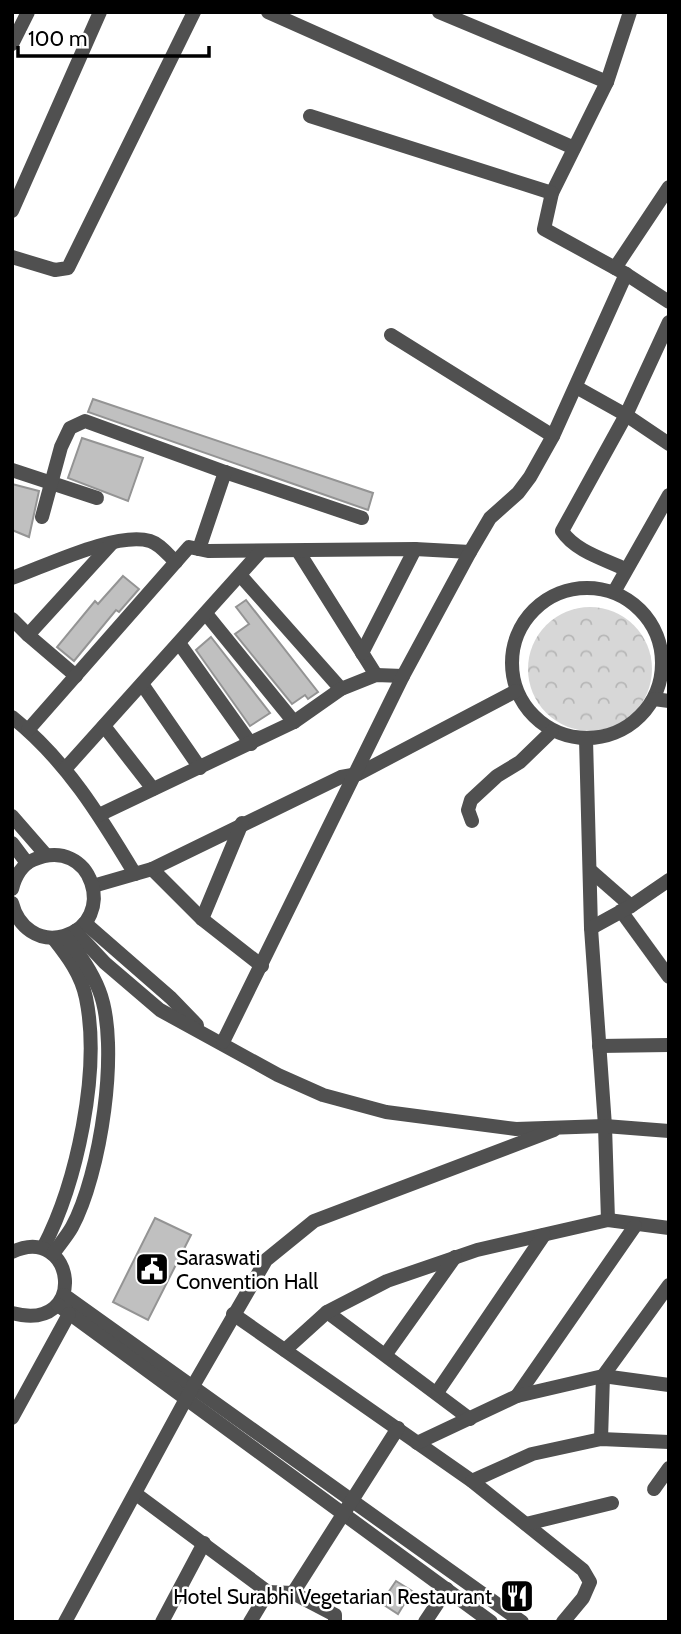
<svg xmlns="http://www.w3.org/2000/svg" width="681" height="1634" font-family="Cabin,sans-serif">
  <defs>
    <pattern id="park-crowns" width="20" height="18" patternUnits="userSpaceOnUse" patternTransform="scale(1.75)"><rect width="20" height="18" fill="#d7d7d7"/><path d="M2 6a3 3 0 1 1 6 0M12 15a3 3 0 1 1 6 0" fill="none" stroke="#b7b7b7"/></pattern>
  </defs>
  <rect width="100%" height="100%" fill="#fff"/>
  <!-- park -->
  <circle fill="url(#park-crowns)" cx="590" cy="669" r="62"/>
  <!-- building -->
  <g fill="#c0c0c0" stroke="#949494" stroke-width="2">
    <polygon points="93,399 373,493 368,510 88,412"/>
    <polygon points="82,438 143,458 128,501 68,478"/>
    <polygon points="12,484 39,491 29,537 12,530"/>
    <polygon points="123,576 139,589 119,612 116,610 74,661 57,647 95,601 98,604"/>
    <polygon points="246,600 318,692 308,699 305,695 292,704 235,634 249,624 236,607"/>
    <polygon points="211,637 270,713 250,726 196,650"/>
    <polygon points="155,1218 191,1235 148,1320 113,1302"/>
    <polygon points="396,1581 412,1591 398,1614 381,1603"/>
  </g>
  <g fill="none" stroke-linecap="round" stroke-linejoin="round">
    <!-- minor -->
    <g stroke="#505050" stroke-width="14">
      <polyline points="268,12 574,148"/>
      <polyline points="439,12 607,82"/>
      <polyline points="630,12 607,82 552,193 544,229 626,274 669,302"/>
      <polyline points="12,44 28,12"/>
      <polyline points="310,116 552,193"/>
      <polyline points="12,211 100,12"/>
      <polyline points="12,257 55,270 68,268 194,12"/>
      <polyline points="615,268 669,187"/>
      <polyline points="391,335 553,436"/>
      <polyline points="576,387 626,415 669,444"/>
      <polyline points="12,470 97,498"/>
      <polyline points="42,517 61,447 70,428 85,421 225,472 362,518"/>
      <polyline points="199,549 225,472"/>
      <polyline points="298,551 376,675"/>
      <path d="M625 569C604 559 575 551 562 531L626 415 669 322"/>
      <polyline points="240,575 341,689"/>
      <path d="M12 578C46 566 117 531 150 541 160 544 168 555 176 562"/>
      <circle cx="587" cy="663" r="75"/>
      <polyline points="614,592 669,495"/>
      <polyline points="207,615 294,722"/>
      <polyline points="12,619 28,635"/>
      <polyline points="179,643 251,744"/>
      <polyline points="362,653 415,549"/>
      <polyline points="76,676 28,635 112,543"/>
      <polyline points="142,684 200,768"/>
      <polyline points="654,699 669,701"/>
      <path d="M12 717C66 760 100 816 135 874"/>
      <polyline points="104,726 153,789"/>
      <polyline points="28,730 189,547 208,551 415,549 470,552"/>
      <polyline points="586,739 591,928 605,1126 608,1220"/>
      <polyline points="65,769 261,551"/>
      <polyline points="99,815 294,722 341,689 376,675 403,676"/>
      <polyline points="12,816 46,855"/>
      <polyline points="472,821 468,810 471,800 497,776 520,762 552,731"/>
      <polyline points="12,843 27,863"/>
      <polyline points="152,869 202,919 262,966"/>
      <polyline points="591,871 631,906"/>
      <polyline points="93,886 152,869 341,777 358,774 516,691"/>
      <path d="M12 889C15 877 22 865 33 860 93 834 118 921 64 936 39 943 18 927 12 903"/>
      <polyline points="621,911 669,977"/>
      <polyline points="202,919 242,823"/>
      <polyline points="85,923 171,998 197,1025"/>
      <polyline points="591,928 631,906 669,880"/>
      <polyline points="75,931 105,963 160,1010 278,1075 323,1095 386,1112 516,1129 605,1126 669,1131"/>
      <polyline points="223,1042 403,676 470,552 490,518 518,493 530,477 553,436 626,274"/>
      <polyline points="599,1046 669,1045"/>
      <path d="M43 1248C77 1183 101 1071 86 998 81 974 68 957 53 938"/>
      <path d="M12 1252C75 1222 90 1334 12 1313"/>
      <path d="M53 1254C59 1245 67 1236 72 1227 100 1176 121 1045 99 990 91 970 79 953 65 936"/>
      <polyline points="64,1295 522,1622"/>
      <polyline points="58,1305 491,1622"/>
      <polyline points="327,1312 470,1419"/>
      <polyline points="233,1314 472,1481 583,1570 590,1582 583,1598 563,1622"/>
      <polyline points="285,1350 327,1312 387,1281 477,1250 608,1220 669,1228"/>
      <polyline points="386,1354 455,1257"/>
      <polyline points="438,1391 544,1235"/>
      <polyline points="517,1396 635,1226"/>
      <polyline points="12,1418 69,1314"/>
      <polyline points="601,1439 603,1376 669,1285"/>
      <polyline points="417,1443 517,1396 603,1376 669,1385"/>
      <polyline points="472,1481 532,1454 601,1439 669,1442"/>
      <polyline points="654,1489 669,1468"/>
      <polyline points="136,1494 268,1592"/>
      <polyline points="526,1524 612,1503"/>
      <polyline points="293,1593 335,1615 335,1622"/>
      <polyline points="65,1622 193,1386 266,1260 314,1221 554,1130"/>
      <polyline points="162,1622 204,1543"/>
      <polyline points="250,1622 268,1592 293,1593 398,1428"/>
      <polyline points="425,1622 447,1589"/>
    </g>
  </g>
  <!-- icons -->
  <defs>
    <g id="civic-square" transform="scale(1.75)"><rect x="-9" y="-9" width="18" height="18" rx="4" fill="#000" stroke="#fff"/><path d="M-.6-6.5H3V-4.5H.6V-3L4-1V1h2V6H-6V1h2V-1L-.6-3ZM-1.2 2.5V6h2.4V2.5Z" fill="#fff"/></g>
    <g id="restaurant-square" transform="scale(1.75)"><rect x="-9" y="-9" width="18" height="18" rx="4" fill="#000" stroke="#fff"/><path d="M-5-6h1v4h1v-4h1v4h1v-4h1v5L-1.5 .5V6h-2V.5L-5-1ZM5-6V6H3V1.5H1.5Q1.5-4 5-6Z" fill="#fff"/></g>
  </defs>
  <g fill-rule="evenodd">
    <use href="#civic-square" x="152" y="1269"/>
    <use href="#restaurant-square" x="517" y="1596"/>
  </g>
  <g text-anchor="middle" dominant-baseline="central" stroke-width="5" stroke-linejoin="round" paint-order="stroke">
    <!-- poi labels -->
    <g font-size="21" fill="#000" stroke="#fff" text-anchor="start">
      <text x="176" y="1257">Saraswati<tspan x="176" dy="24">Convention Hall</tspan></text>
      <text x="492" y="1596" text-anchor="end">Hotel Surabhi Vegetarian Restaurant</text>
    </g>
  </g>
  <!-- border -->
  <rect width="681" height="1634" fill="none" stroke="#000000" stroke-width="28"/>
  <!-- scale -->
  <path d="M18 46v10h191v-10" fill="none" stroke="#000000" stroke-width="3.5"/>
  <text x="28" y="46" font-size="21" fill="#000000" stroke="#ffffff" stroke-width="5" paint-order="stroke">100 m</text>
</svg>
